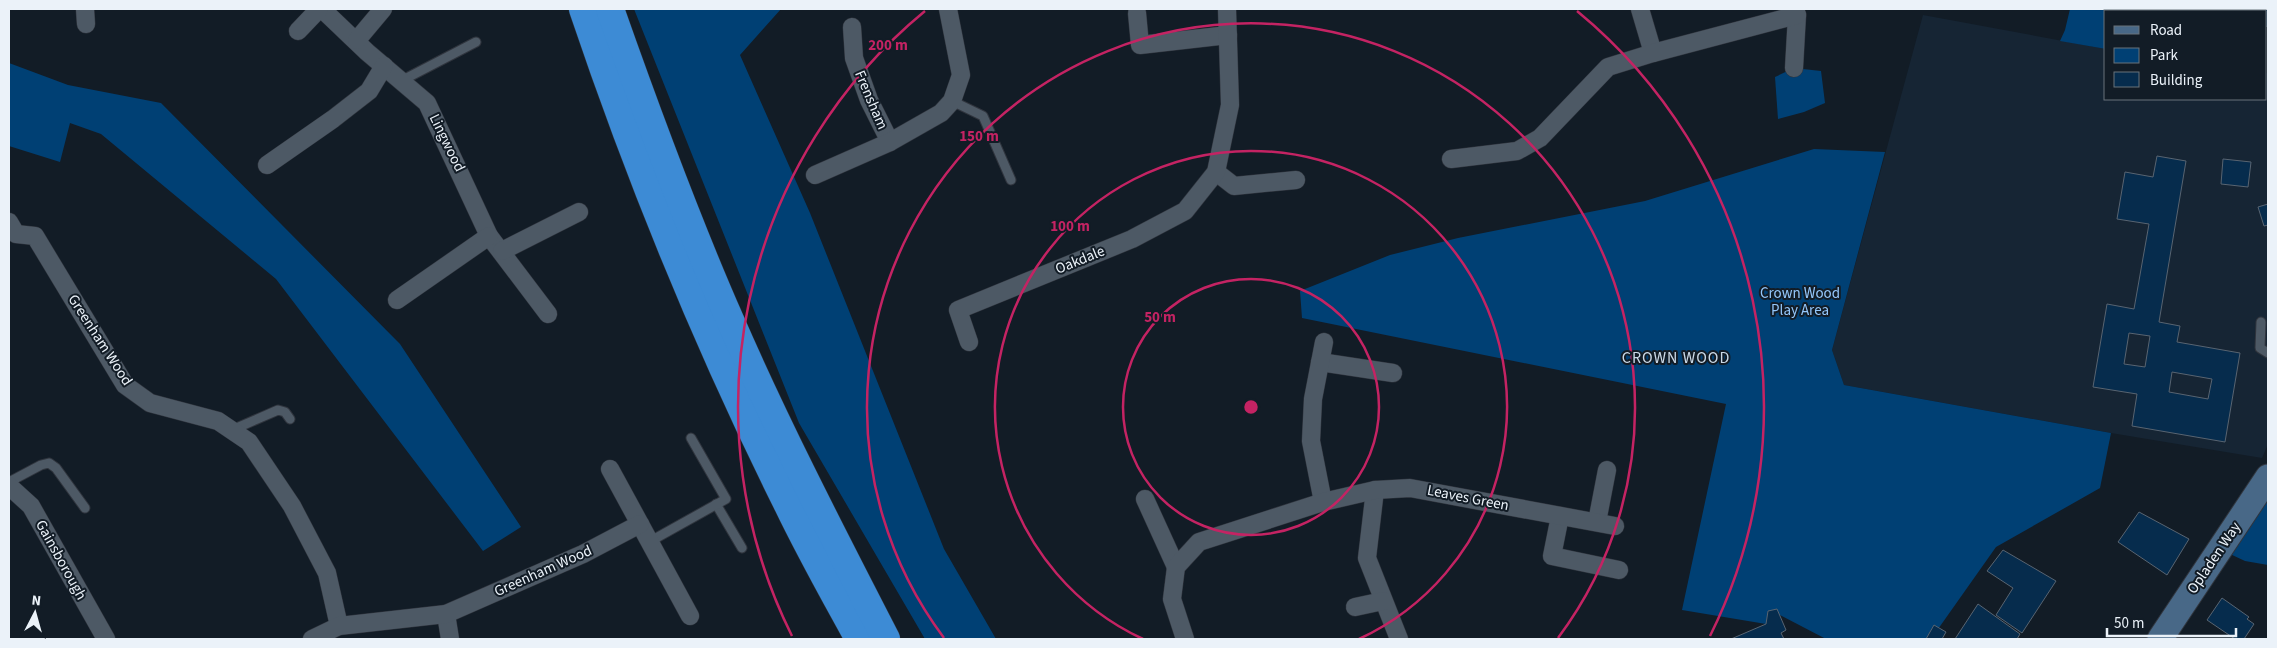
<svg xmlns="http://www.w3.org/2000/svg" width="2277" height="648" font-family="'Source Sans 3',sans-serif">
  <rect width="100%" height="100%" fill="#121c26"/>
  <!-- built -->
  <polygon fill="#162534" points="1923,15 2106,49 2106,99 2266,99 2266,73 2268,74 2268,444 2262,458 2111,433 1844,385 1832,350"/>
  <!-- green -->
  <g fill="#004074">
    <polygon points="634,9 781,9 740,55 810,213 944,549 996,639 925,639 799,423"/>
    <polygon points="2070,9 2217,9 2217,11 2106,11 2106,49 2060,41 2065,30"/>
    <polygon points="9,63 68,85 161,103 400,344 521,527 483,551 276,279 101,134 70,123 60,162 9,146"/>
    <polygon points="1794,68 1821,71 1825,103 1804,112 1778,119 1775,77"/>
    <polygon points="1814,149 1885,152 1832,350 1844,385 2111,433 2100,488 1996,547 1931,639 1826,639 1778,614 1766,624 1682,610 1726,404 1302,318 1300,291 1390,255 1458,238 1645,201"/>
    <polygon points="2268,500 2268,565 2245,561 2230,554"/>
  </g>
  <!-- building -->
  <g fill="#062c4d" stroke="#586471" fill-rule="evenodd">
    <polygon points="2217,9 2268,9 2268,27 2266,26 2266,11 2217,11"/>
    <path d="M2157 156 2186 161 2159 322 2180 326 2177 342 2240 353 2225 442 2132 426 2137 394 2093 387 2107 304 2134 309 2149 224 2117 219 2125 172 2153 177ZM2129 333 2150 336 2145 367 2124 364ZM2172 372 2212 379 2208 399 2169 392Z"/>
    <polygon points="2223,159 2251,162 2248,187 2221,184"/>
    <polygon points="2268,204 2268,225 2264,226 2258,207"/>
    <polygon points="2139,512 2189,539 2167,575 2118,542"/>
    <polygon points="2003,550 2056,581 2022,633 1996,615 2013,588 1987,571"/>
    <polygon points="2222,598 2249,617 2247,619 2254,624 2244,639 2235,639 2207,620"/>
    <polygon points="1978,604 2020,634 2017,639 1955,639"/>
    <polygon points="1777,609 1786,630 1781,633 1784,639 1731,639 1766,624 1768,611"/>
    <polygon points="1934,625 1946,632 1942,639 1926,639"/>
  </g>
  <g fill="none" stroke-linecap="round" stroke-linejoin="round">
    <!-- lane casing -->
    <g stroke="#30353e" stroke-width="11">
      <g id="lane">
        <polyline points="401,81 476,42"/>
        <polyline points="952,101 983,116 1011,180"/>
        <polyline points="2261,322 2260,348 2268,353"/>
        <polyline points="232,430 278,410 285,412 290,419"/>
        <polyline points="9,482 41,465 49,463 56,468 85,508"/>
        <polyline points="716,504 742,548"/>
        <polyline points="649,542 726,499 691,438"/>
      </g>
    </g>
    <!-- street casing -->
    <g stroke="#30353e" stroke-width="19">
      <g id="street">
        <polyline points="85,9 86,24"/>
        <polyline points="322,9 367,52 427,103 489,236 548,314"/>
        <polyline points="1640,9 1653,53"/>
        <polyline points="1137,13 1140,45 1228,35"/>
        <polyline points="852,27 854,58 869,100 890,142"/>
        <polyline points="298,31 319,9"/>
        <polyline points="357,40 383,9"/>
        <polyline points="1794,68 1797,15 1795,9"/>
        <polyline points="1451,159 1517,151 1540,138 1608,67 1653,53 1797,15"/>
        <polyline points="267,165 333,119 369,91 384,66"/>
        <polyline points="1216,172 1234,186 1296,180"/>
        <polyline points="815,175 890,142 941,113 952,101 961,75 948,9"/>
        <polyline points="9,222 16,234 35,236 125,385 150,403 218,421 249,442 292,506 327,573 339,626"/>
        <polyline points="502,251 579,212"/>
        <polyline points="397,300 489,236"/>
        <polyline points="969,342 958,310 1132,239 1185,211 1216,172 1230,105 1227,9"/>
        <polyline points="1320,362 1393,373"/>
        <polyline points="610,469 690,616"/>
        <polyline points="9,486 31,506 106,639"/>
        <polyline points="1375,490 1367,558 1399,639"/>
        <polyline points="1145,499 1176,567"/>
        <polyline points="1323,502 1311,441 1313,399 1324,342"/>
        <polyline points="1560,516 1552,556 1619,570"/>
        <polyline points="1597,522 1607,470"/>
        <polyline points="1355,607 1383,601"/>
        <polyline points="446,614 450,639"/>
        <polyline points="312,639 339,626 446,614 583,554 640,524"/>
        <polyline points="1185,639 1172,599 1176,567 1199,542 1323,502 1375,490 1410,488 1615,526"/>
      </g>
    </g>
    <!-- secondary casing -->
    <g stroke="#30353e" stroke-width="27">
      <polyline id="secondary" points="2160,639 2268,477"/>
    </g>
    <!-- highway casing -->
    <g stroke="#30353e" stroke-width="29">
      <g id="highway">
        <path d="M583 9C640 178 708 345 788 505 810 551 835 595 859 639"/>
        <path d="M610 9C647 114 685 218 730 320 777 428 832 534 886 639"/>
      </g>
    </g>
    <!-- lane -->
    <use href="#lane" stroke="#4d5965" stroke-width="9"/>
    <!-- street -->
    <use href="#street" stroke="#4d5965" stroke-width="18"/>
    <!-- secondary -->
    <use href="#secondary" stroke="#486887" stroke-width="25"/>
    <!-- highway -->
    <use href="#highway" stroke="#3d8bd5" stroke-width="28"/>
  </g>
  <!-- distance rings -->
  <g fill="none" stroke="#c42363" stroke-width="2.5">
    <circle cx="1251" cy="407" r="128"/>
    <path d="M1143 639A256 256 0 1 1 1359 639"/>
    <path d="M944 638A384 384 0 1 1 1558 638"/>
    <path d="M792 636A513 513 0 0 1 925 11M1577 11A513 513 0 0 1 1710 636"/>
  </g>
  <g text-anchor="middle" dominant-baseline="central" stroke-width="4" stroke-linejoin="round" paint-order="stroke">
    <!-- street labels -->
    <g font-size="15" fill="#ebf2f9" stroke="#121c26">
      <text transform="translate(871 100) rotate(67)">Frensham</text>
      <text transform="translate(447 143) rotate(64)">Lingwood</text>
      <text transform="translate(1080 260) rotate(-22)">Oakdale</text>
      <text transform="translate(100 340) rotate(57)">Greenham Wood</text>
      <text transform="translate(1468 498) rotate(11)">Leaves Green</text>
      <text transform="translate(2214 558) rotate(-56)">Opladen Way</text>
      <text transform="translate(61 560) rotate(61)">Gainsborough</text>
      <text transform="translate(543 571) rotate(-24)">Greenham Wood</text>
    </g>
    <!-- park labels -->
    <g font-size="15" fill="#94c7fb" stroke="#121c26">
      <text x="1800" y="293">Crown Wood<tspan x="1800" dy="17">Play Area</tspan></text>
    </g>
    <!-- neighbourhood labels -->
    <g font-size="16" letter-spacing="1" fill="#cbd9e7" stroke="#121c26">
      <text x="1676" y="358">CROWN WOOD</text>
    </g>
  </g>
  <circle cx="1251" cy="407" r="8" fill="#c42363" stroke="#121c26" stroke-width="2.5"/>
  <g font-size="15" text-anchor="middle" font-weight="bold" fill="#c42363" stroke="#121c26" stroke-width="4" stroke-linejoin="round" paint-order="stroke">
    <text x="888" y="50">200 m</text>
    <text x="979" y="141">150 m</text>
    <text x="1070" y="231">100 m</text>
    <text x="1160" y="322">50 m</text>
  </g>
  <!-- border -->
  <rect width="2277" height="648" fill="none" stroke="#ebf2f9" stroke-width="20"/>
  <!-- legend -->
  <rect x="2104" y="10" width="162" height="90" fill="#121c26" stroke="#69727a"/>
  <rect x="2114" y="26" width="25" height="8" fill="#486887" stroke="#69727a"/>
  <text x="2150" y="35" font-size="15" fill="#ebf2f9">Road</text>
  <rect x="2114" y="48" width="25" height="15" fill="#004074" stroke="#69727a"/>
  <text x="2150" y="60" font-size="15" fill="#ebf2f9">Park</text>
  <rect x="2114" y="72" width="25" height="15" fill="#062c4d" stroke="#69727a"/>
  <text x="2150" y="85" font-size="15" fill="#ebf2f9">Building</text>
  <!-- north arrow -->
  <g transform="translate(35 613) rotate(6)" stroke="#121c26" stroke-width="4" paint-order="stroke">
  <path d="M0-4L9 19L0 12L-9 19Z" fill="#ebf2f9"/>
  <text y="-8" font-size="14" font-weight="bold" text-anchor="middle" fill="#ebf2f9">N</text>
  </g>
  <!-- scale -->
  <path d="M2107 628v8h129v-8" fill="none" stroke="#ebf2f9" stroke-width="2.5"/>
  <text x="2114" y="628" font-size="15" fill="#ebf2f9" stroke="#121c26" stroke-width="4" paint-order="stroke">50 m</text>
</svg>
